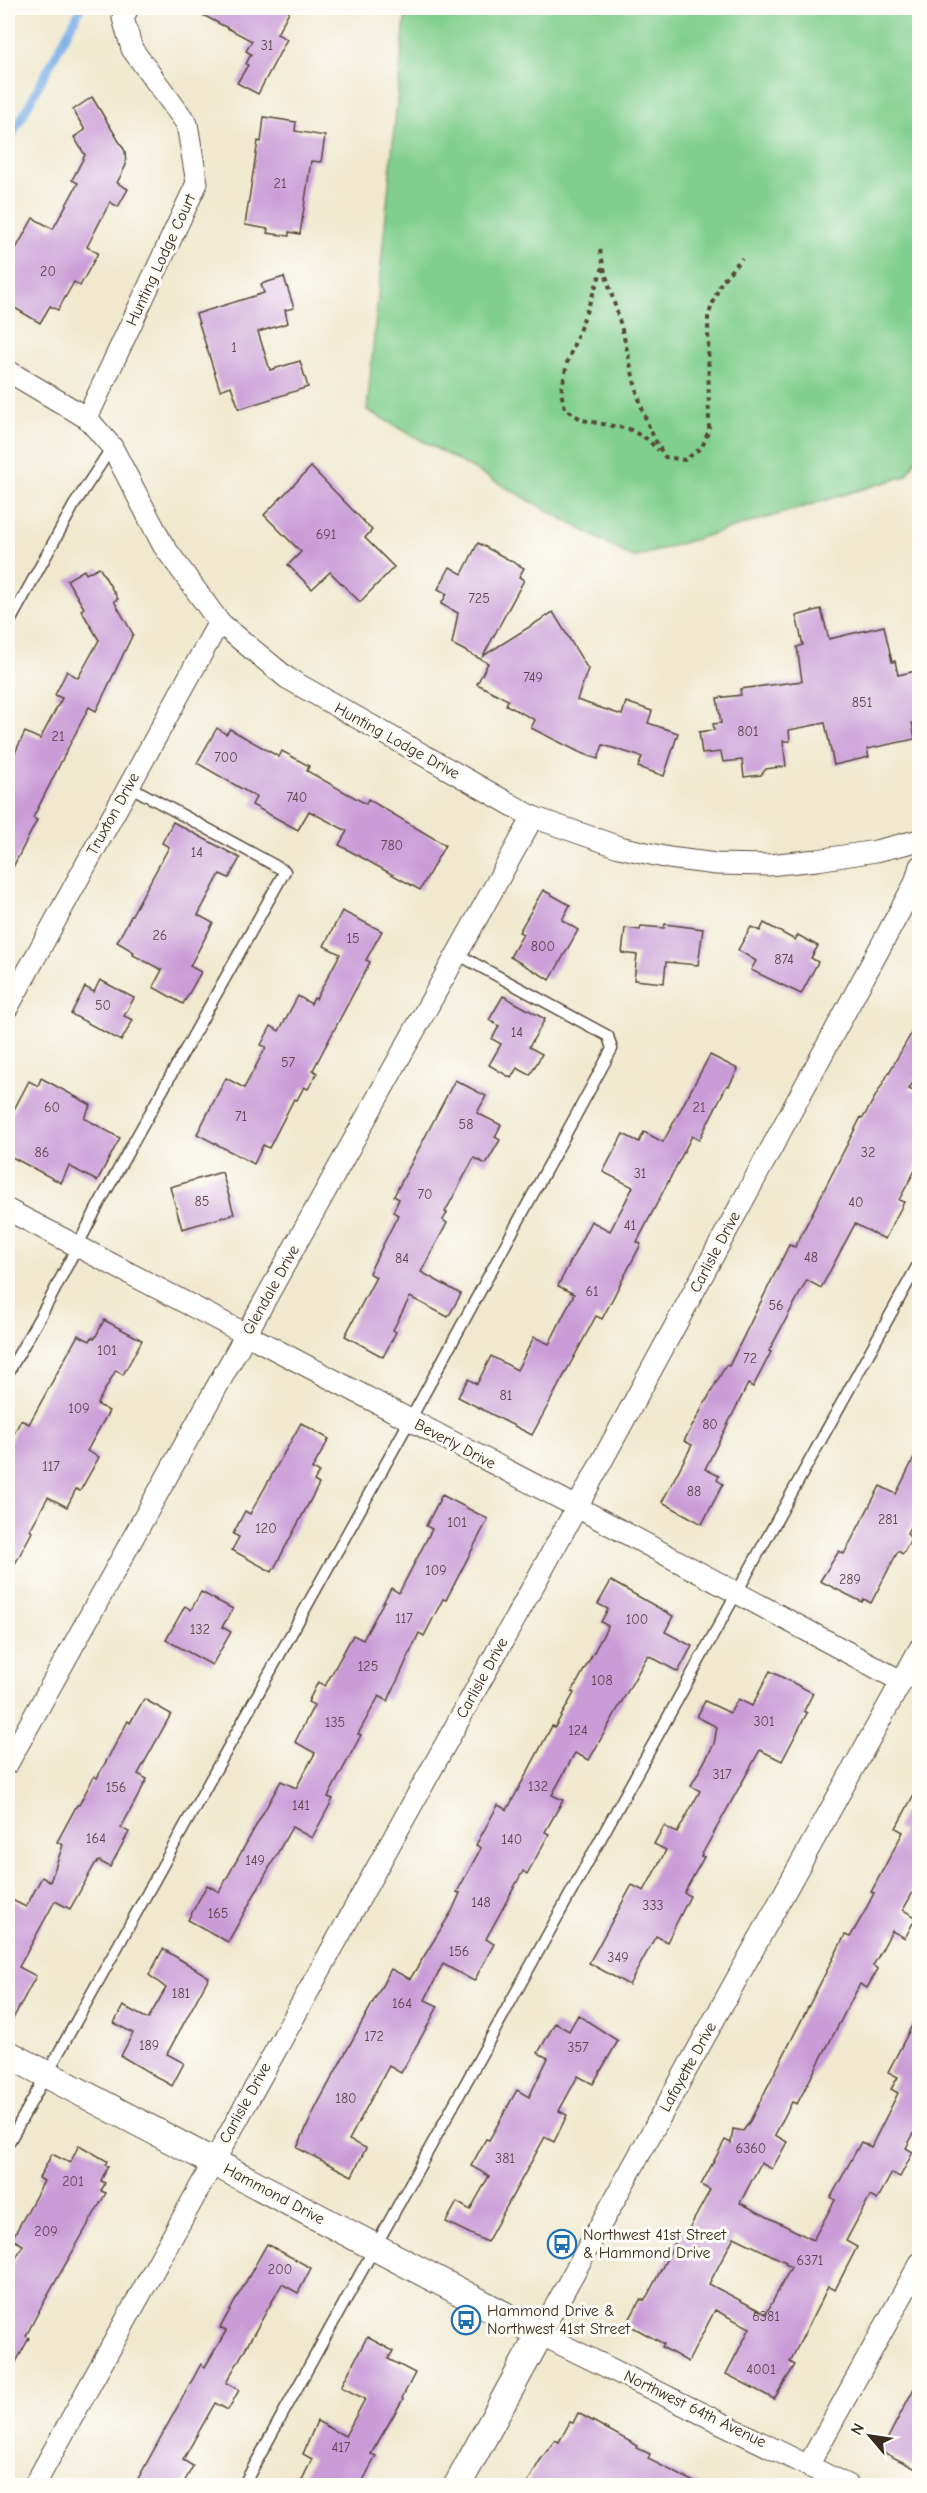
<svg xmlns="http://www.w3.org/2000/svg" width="927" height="2493" font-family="'Comic Neue',sans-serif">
  <rect width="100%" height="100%" fill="#fdfcf7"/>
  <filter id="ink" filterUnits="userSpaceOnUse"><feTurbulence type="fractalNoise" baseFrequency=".0167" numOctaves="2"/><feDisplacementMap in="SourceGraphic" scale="12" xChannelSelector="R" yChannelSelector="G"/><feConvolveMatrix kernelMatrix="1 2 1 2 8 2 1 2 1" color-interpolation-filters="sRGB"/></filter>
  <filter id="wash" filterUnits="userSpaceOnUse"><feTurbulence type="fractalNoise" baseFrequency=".008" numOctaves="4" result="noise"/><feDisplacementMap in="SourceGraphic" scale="24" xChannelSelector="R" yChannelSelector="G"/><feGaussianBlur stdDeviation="1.35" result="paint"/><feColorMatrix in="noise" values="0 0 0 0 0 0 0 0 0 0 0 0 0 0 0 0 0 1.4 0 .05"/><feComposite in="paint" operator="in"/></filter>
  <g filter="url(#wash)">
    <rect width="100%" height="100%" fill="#f0e9cf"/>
    <!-- green -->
    <polygon fill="#81cf8f" stroke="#5e7c56" stroke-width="1.5" points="406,8 919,8 920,453 906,476 633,558 367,410"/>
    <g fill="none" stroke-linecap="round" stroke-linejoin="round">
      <!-- stream -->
      <polyline stroke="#79ade6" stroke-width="8" points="8,143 81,8"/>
    </g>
    <g id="blocks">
      <!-- building -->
      <g fill="#c99bd7" fill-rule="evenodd">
        <polygon points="190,8 291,8 277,34 287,39 258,94 237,83 248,65 246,64 251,54 246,51 252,41"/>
        <polygon points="92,97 125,151 126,165 117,183 128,189 118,207 110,202 87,247 98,253 80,286 74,282 58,310 50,306 40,323 8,304 8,263 33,218 53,229 78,183 72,180 85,155 74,137 85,130 73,110"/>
        <polygon points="264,117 296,122 295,131 325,136 321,162 311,161 300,234 289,232 289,236 267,233 268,229 245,225 258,141 261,142"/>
        <polygon points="284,277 294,308 285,310 288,323 258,332 270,370 300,361 308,387 239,409 231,386 220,390 196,314 264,293 261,284"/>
        <polygon points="311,467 372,530 365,538 394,567 360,602 330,572 312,589 288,565 301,552 264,515"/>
        <polygon points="478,543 524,568 519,577 524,580 483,656 553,612 588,669 577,700 622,715 626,702 652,711 648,723 678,733 664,776 638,767 642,757 603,745 598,759 579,752 531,728 535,720 506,705 508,700 477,684 488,663 452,644 458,613 441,604 447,594 438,589 450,567 462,574"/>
        <polygon points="99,567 118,599 114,601 133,634 96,711 89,707 66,752 33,818 37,820 8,877 8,767 25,732 40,739 62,698 55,695 67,671 78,678 99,640 81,610 84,608 67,580 84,570 86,574"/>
        <polygon points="821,609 829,639 884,626 892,662 895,661 898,675 920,670 920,722 912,723 915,739 867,749 869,757 834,765 825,723 789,730 790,741 783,741 786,766 766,769 761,775 744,777 742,760 723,762 721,752 702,754 699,732 714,730 713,724 721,723 717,698 741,695 740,689 802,681 797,647 803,645 796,616"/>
        <polygon points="217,728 226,734 230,729 279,757 282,751 309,766 307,771 366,804 368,799 445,845 420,890 339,845 347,831 309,811 298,830 252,805 256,797 197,763"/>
        <polygon points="173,822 240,858 229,878 220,874 198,915 213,923 190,966 201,972 183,1004 153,987 162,970 133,955 134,952 117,942 169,847 162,843"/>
        <polygon points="543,890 570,905 562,920 578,930 550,980 510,957 523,934 519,932"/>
        <polygon points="342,911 382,931 366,960 370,962 313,1070 317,1073 308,1089 304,1087 297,1100 294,1099 269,1148 263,1145 254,1164 197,1134 226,1078 244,1088 266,1047 261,1045 271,1026 279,1031 298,996 311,1004 314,998 316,999 340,954 324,946"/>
        <polygon points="764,923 795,940 798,935 818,946 811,958 818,962 801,994 751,970 756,961 738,950 751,927 760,931"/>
        <polygon points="665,924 703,929 698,965 666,962 664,983 634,980 637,955 622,953 625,928 640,930 641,926 664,928"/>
        <polygon points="100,980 134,998 124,1016 133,1020 121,1041 71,1014 85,987 94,992"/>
        <polygon points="503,996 545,1019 529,1047 542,1054 530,1075 517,1068 511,1078 489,1065 501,1044 492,1039 499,1026 489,1020"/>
        <polygon points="920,1018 920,1071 909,1089 920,1094 920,1161 899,1200 904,1202 885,1239 855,1224 821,1288 807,1280 769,1351 771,1352 753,1387 748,1384 705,1469 719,1476 717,1480 723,1484 702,1524 662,1502 692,1445 684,1441 726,1365 729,1366 789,1245 795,1247 861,1117 863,1118"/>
        <polygon points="710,1055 738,1069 729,1086 727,1085 699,1140 692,1136 637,1242 641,1244 602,1319 596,1316 532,1435 458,1397 468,1379 477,1384 491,1356 517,1370 534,1337 549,1344 574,1294 558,1286 591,1221 610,1231 633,1187 603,1172 623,1134 639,1142 644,1132 663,1142"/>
        <polygon points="41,1078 91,1105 84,1118 120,1138 97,1181 69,1166 61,1183 8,1155 8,1121 29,1081 38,1086"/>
        <polygon points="455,1080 486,1096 477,1113 501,1125 495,1137 500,1140 486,1164 474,1158 445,1212 447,1213 443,1220 447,1223 421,1272 461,1294 448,1317 410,1297 393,1330 396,1332 383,1357 345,1336 376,1277 369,1273 398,1215 393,1212 399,1199 394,1196"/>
        <polygon points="222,1172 234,1214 182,1229 170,1187"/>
        <polygon points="104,1320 142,1340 123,1375 116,1370 97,1404 109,1411 87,1451 99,1457 80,1491 76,1489 67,1507 48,1497 30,1530 32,1532 8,1577 8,1445 21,1420 29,1424 78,1335 90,1341 92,1337 95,1338"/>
        <polygon points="301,1423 329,1439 312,1469 319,1472 314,1481 319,1484 272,1572 232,1550 239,1537 233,1534 245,1511 250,1514"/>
        <polygon points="920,1446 920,1508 907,1533 911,1539 903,1554 898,1551 871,1603 864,1599 862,1602 820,1581 839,1551 844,1554 880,1486 896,1494"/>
        <polygon points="442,1495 488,1519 446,1600 443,1599 424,1636 419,1633 388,1701 379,1696 358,1734 361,1735 328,1797 333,1799 312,1838 292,1827 228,1942 188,1920 207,1885 219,1892 281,1781 296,1788 315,1753 295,1742 314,1705 308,1702 318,1682 325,1686 353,1635 363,1640 391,1588 399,1593 432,1529 426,1526"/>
        <polygon points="611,1581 673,1616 665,1632 692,1646 678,1672 648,1655 589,1760 575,1753 552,1795 563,1800 545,1832 549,1834 527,1874 523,1871 486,1939 494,1944 474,1981 443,1964 425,2000 438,2006 428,2025 401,2073 389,2066 349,2140 366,2148 352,2176 297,2148 316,2107 391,1969 410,1979 452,1911 460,1893 457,1892 481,1848 476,1845 498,1805 507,1810 552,1726 555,1727 574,1693 572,1692 608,1626 601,1622 608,1609 598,1604"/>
        <polygon points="201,1592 233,1609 222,1627 231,1632 212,1665 166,1640 185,1606 191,1610"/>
        <polygon points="770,1671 813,1693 804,1711 807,1713 782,1761 760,1750 701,1856 704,1857 684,1893 690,1896 667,1942 656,1936 629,1985 589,1963 632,1885 644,1891 666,1850 654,1844 664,1826 677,1833 700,1791 691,1786 714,1744 717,1727 697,1717 705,1701 730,1713 738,1699 752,1706"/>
        <polygon points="144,1699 171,1714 138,1774 147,1779 121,1828 129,1832 110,1867 99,1861 95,1864 70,1909 55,1901 19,1967 36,1976 8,2028 8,1898 26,1907 42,1877 50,1882 63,1845 57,1842 77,1805 79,1805 94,1776 97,1778 128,1721 130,1723"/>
        <path d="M920 1783V1880L903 1910 916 1917 905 1938 892 1931 873 1966 878 1969 867 1988 860 1984 797 2104 792 2102 775 2135 787 2142 772 2169 761 2163 740 2203 813 2240 835 2200 831 2197 861 2142 871 2147 898 2093 891 2089 898 2077 888 2072 920 2010V2122L906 2148 913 2152 900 2177 892 2173 877 2200 870 2196 846 2241 857 2247 835 2290 828 2287 790 2362 795 2365 774 2399 726 2374 750 2328 715 2310 688 2362 662 2347 664 2344 627 2324 640 2300H645L681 2232 686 2234 710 2190 701 2185 725 2140 731 2143 733 2129 743 2131 750 2121 845 1935 850 1937 865 1911 874 1893 871 1892 903 1832 896 1828ZM734 2237 786 2262 785 2264 791 2267 766 2314 709 2284Z"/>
        <polygon points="163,1949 209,1977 167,2054 184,2063 172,2086 121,2056 133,2033 114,2023 123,2006 148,2019 166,1988 149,1975"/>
        <polygon points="578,2015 618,2041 593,2084 578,2076 559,2111 567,2115 554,2142 545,2137 487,2242 446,2222 457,2202 470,2210 489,2176 471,2166 486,2139 489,2140 517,2090 529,2097 548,2058 538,2053 555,2023 569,2031"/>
        <polygon points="79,2145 107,2161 105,2165 108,2166 101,2181 105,2183 101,2191 106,2193 40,2309 26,2336 29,2338 8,2377 8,2273 23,2245 12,2239 44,2181 39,2178 52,2154 70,2163"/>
        <polygon points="267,2244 311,2268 298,2293 282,2284 226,2383 239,2390 228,2410 215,2403 183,2460 193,2466 182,2486 134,2486 201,2364 205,2367 226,2331 220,2328"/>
        <polygon points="367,2337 393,2351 388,2359 415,2373 402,2398 403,2399 371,2454 376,2456 360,2486 299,2486 312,2459 303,2454 317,2421 345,2436 365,2399 341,2387"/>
        <polygon points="920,2377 920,2471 881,2451"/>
        <polygon points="578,2413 638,2446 637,2448 650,2454 648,2459 702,2486 526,2486 539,2462 555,2440 559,2442 570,2422 573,2423"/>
      </g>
    </g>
  </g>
  <g filter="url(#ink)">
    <use href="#blocks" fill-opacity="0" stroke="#564739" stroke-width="1.5"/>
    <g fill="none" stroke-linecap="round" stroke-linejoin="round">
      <!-- service casing -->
      <g stroke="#564739" stroke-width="13">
        <g id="service">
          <polyline points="8,625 74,505 112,447"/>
          <polyline points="8,1373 50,1299 99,1204 285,871 129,786"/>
          <polyline points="8,2144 410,1420 612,1049 608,1036 457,954"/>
          <polyline points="243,2486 920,1261"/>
        </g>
      </g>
      <!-- minor casing -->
      <g stroke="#564739" stroke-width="23">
        <g id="minor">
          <polyline points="8,371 87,418 112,447 163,545 219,622 287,678 533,817 619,847 669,858 716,864 768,865 817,860 876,851 920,840"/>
          <polyline points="87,418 197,183 187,124 132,49 123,18 128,8"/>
          <polyline points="8,1007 219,622"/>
          <polyline points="8,1210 577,1507 901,1681"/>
          <polyline points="8,1763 533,817"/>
          <polyline points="809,2464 920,2263"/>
          <polyline points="34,2486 577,1507 915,883 920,866"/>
          <polyline points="849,2486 540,2334 920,1648"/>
        </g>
      </g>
      <!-- tertiary casing -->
      <g stroke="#564739" stroke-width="29">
        <polyline id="tertiary" points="8,2054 540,2334 457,2486"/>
      </g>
      <!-- path -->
      <g stroke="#564739" stroke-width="4" stroke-dasharray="4.5 4.5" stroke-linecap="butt">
        <path d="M600 250C605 276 614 301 621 326 634 374 637 413 665 457L685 460 702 447 709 430 708 316 721 282 742 258"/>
        <polyline points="603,267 567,363 561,393 565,408 582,420 629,429 647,439 658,450"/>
      </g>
      <!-- service -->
      <use href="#service" stroke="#fff" stroke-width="10"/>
      <!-- minor -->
      <use href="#minor" stroke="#fff" stroke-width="21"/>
      <!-- tertiary -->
      <use href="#tertiary" stroke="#fff" stroke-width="27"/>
    </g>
  </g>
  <!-- icons -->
  <defs>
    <g id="bus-ring" transform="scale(1.5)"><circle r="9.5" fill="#fdfcf7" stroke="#1f6fb2" stroke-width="1.5"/><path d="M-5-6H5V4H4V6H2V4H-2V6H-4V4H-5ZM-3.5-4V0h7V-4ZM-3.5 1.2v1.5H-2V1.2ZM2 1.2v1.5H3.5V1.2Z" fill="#1f6fb2"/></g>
  </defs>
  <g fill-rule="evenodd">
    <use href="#bus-ring" x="562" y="2244"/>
    <use href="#bus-ring" x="466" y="2320"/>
  </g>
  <g text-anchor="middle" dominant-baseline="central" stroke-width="6" stroke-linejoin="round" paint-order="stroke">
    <!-- number labels -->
    <g font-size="14" fill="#5e464c">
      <text x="267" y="45">31</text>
      <text x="280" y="183">21</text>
      <text x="48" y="271">20</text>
      <text x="234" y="347">1</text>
      <text x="326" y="534">691</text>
      <text x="479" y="598">725</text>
      <text x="533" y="677">749</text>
      <text x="862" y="702">851</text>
      <text x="748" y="731">801</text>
      <text x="58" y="736">21</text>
      <text x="226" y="757">700</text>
      <text x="297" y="797">740</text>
      <text x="392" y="845">780</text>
      <text x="197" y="852">14</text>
      <text x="160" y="935">26</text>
      <text x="353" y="938">15</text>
      <text x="543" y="946">800</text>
      <text x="784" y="959">874</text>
      <text x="103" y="1005">50</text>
      <text x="517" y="1032">14</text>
      <text x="288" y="1062">57</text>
      <text x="52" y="1107">60</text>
      <text x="699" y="1107">21</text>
      <text x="241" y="1116">71</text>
      <text x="466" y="1124">58</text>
      <text x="42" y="1152">86</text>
      <text x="868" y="1152">32</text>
      <text x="640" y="1173">31</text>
      <text x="425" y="1194">70</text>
      <text x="202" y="1201">85</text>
      <text x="856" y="1202">40</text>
      <text x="630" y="1225">41</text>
      <text x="811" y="1257">48</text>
      <text x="402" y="1258">84</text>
      <text x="592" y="1291">61</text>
      <text x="776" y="1305">56</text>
      <text x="107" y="1350">101</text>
      <text x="750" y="1358">72</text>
      <text x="506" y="1395">81</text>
      <text x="79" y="1408">109</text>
      <text x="710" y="1424">80</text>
      <text x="51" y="1466">117</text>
      <text x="694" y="1491">88</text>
      <text x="888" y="1519">281</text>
      <text x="457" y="1522">101</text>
      <text x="266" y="1528">120</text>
      <text x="436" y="1570">109</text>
      <text x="850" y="1579">289</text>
      <text x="404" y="1618">117</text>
      <text x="637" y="1619">100</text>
      <text x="200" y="1629">132</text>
      <text x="368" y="1666">125</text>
      <text x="602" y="1680">108</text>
      <text x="764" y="1721">301</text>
      <text x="335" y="1722">135</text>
      <text x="578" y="1730">124</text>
      <text x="722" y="1774">317</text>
      <text x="538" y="1786">132</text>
      <text x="116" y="1787">156</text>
      <text x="301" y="1805">141</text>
      <text x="96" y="1838">164</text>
      <text x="512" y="1839">140</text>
      <text x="255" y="1860">149</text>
      <text x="481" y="1902">148</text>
      <text x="653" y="1905">333</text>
      <text x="218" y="1913">165</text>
      <text x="459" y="1951">156</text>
      <text x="618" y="1957">349</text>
      <text x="181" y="1993">181</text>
      <text x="402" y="2003">164</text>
      <text x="374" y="2036">172</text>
      <text x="149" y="2045">189</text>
      <text x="578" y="2047">357</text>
      <text x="346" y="2098">180</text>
      <text x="751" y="2148">6360</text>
      <text x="505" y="2158">381</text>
      <text x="73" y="2181">201</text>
      <text x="46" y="2231">209</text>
      <text x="810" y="2260">6371</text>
      <text x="280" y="2269">200</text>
      <text x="766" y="2316">6381</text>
      <text x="761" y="2369">4001</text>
      <text x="341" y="2447">417</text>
    </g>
    <!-- street labels -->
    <g font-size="16" fill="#3b2a1e" stroke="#fdfcf7">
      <text transform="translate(161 260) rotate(-65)">Hunting Lodge Court</text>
      <text transform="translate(397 741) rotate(29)">Hunting Lodge Drive</text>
      <text transform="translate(113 814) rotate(-61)">Truxton Drive</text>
      <text transform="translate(715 1252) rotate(-62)">Carlisle Drive</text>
      <text transform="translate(271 1290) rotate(-61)">Glendale Drive</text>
      <text transform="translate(455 1444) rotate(28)">Beverly Drive</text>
      <text transform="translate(482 1678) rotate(-61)">Carlisle Drive</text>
      <text transform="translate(688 2067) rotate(-61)">Lafayette Drive</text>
      <text transform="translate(245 2103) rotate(-61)">Carlisle Drive</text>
      <text transform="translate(274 2194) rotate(28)">Hammond Drive</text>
      <text transform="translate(695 2409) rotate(26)">Northwest 64th Avenue</text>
    </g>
    <!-- poi labels -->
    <g font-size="16" fill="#3b2a1e" stroke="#fdfcf7" text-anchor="start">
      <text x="583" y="2235">Northwest 41st Street<tspan x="583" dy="18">&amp; Hammond Drive</tspan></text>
      <text x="487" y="2311">Hammond Drive &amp;<tspan x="487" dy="18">Northwest 41st Street</tspan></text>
    </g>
  </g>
  <!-- margin -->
  <rect width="927" height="2493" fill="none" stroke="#fdfcf7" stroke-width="30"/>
  <!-- north arrow -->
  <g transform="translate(870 2436) rotate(299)" stroke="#fdfcf7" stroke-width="4.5" paint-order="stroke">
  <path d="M0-4.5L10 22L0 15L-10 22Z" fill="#3b2a1e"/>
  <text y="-9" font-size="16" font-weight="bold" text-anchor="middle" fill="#3b2a1e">N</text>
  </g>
</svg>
